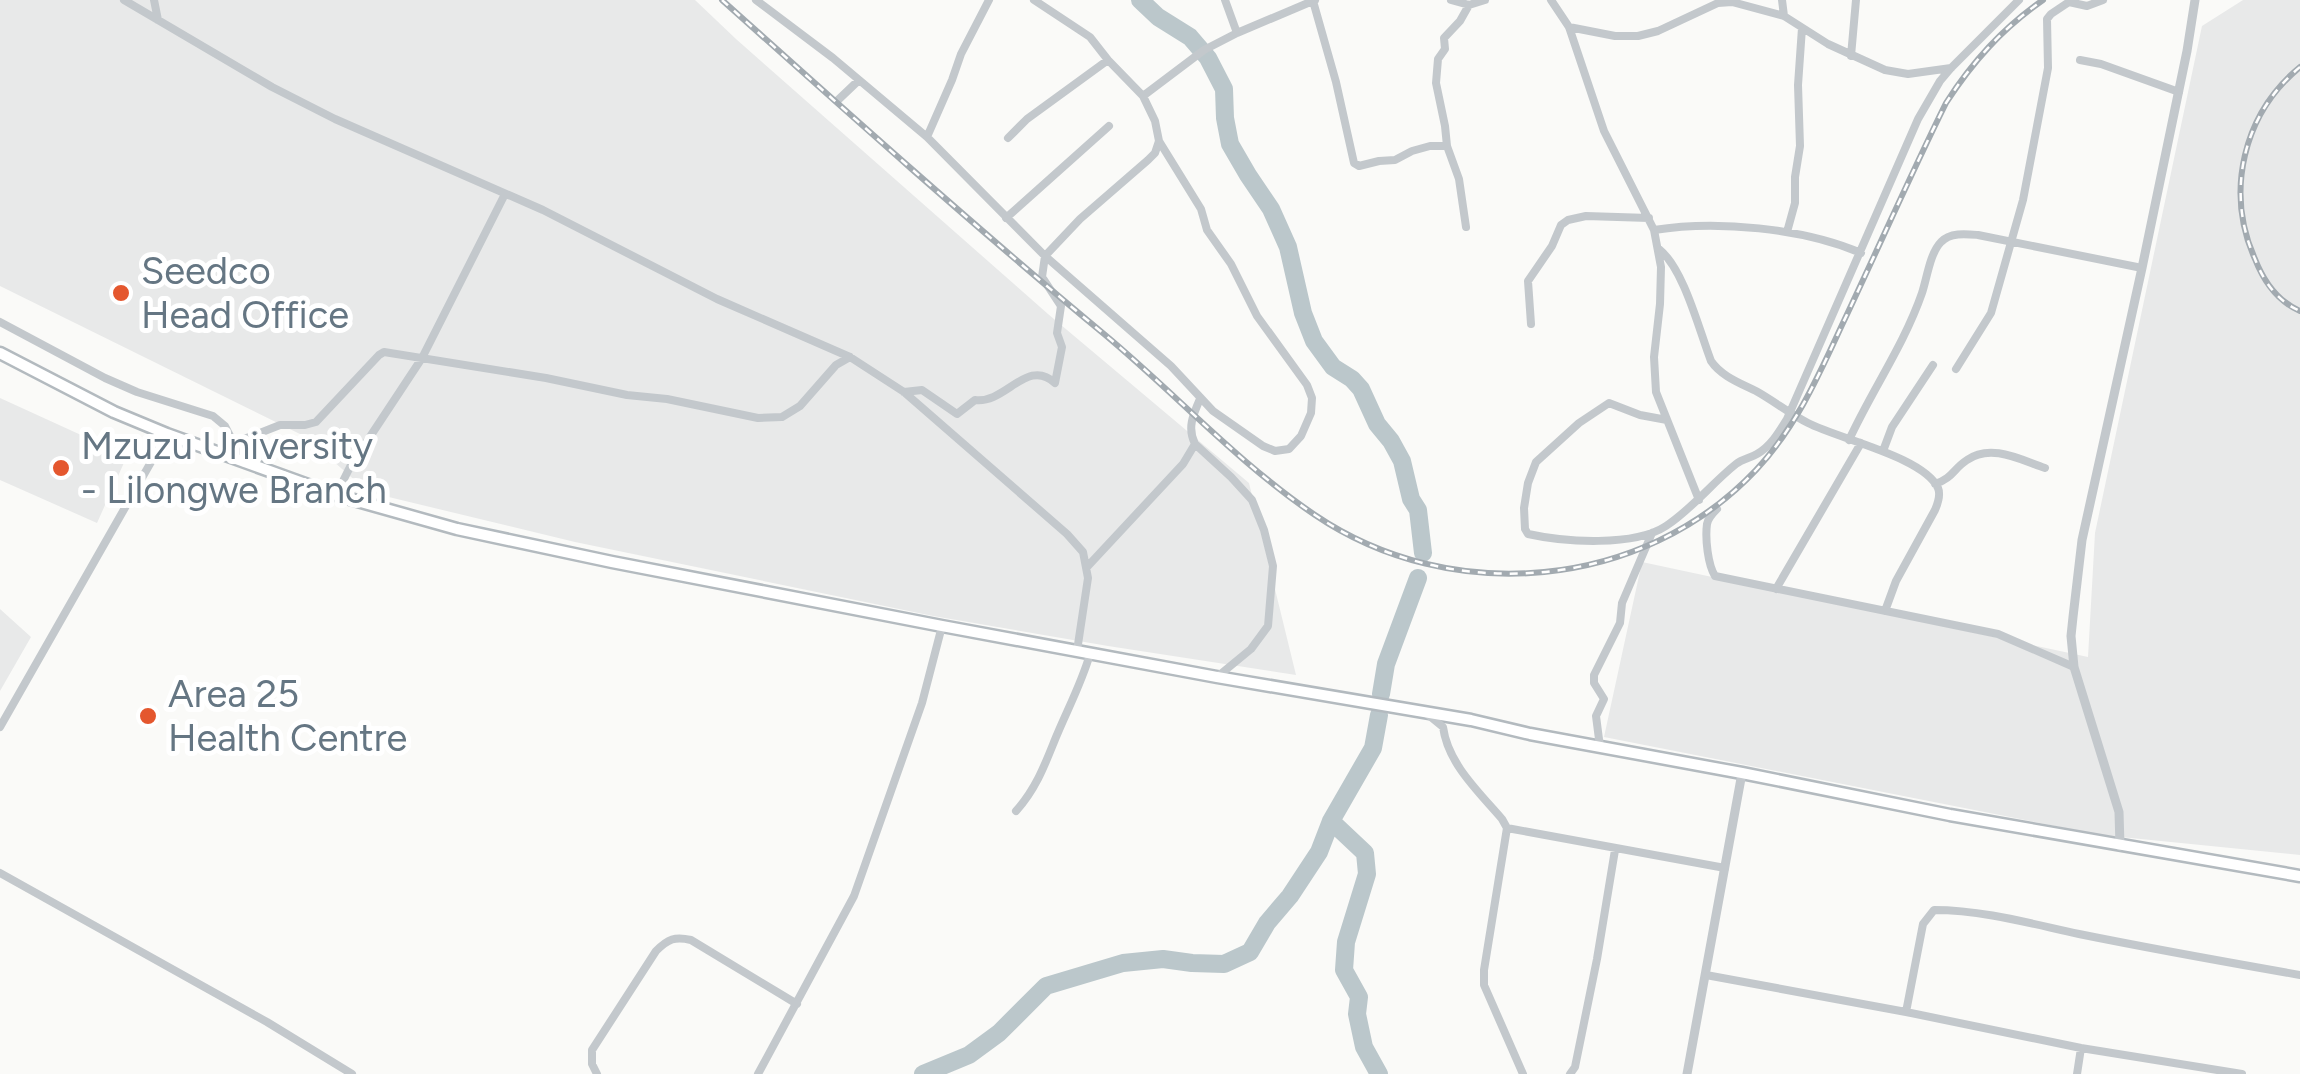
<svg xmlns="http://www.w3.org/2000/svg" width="2300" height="1074" viewBox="0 0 2300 1074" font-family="Figtree,sans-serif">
  <rect width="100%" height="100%" fill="#fafaf8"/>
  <path fill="#e8e9e9" d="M0 0H695L736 39 1048 314 1249 483 1296 675 1108 646 933 616 575 542 368 492 306 437 0 286Z
    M2243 0H2300V855L2101 835 1604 737 1642 562 2088 657 2095 533 2202 26Z
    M0 398 127 456 97 523 0 480Z
    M0 609 31 637 0 691Z"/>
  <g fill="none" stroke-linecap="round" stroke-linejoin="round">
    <path stroke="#bbc7cb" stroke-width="18" d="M1140 0 1158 17 1190 37 1208 58 1224 89 1225 118 1230 144 1248 175 1271 209 1288 247 1303 313 1314 341 1333 367 1352 379 1361 389 1377 424 1391 441 1402 461 1411 499 1418 510 1423 553
      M1381 694 1386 664 1418 578
      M1331 821 1365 853 1367 874 1346 942 1344 970 1359 997 1357 1014 1364 1047 1379 1074
      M923 1074 969 1055 999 1033 1046 986 1123 963 1163 959 1192 963 1224 964 1250 952 1267 923 1290 896 1319 852 1331 821 1373 748 1379 715"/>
    <g stroke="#b3babf" stroke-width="15">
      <path id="secondary" d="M0 353 114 412 167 434 336 495 457 529 612 562 942 626 1217 677 1471 720 1530 734 1742 773 1950 815 2300 876"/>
    </g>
    <path stroke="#c3c8cc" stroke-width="8" d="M124 0 272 87 335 119 543 210 717 299 850 357 904 392 1067 534 1083 552 1088 578 1077 651
      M154 0 158 20
      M756 0 833 58 927 137 1045 256 1171 366 1213 411 1263 446 1275 451 1289 449 1301 436 1311 413 1312 398 1307 385 1257 316 1231 264 1207 230 1201 209 1159 141
      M1225 0 1237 33
      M1451 0 1469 5 1485 0
      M1551 0 1569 27 1604 131 1654 230 1661 267 1660 304 1654 357 1656 392 1699 500
      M1782 0 1784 16
      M1313 1 1336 82 1354 163 1359 166 1379 161 1395 160 1412 151 1430 146H1447
      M1569 27 1615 36H1638L1658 31 1718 3 1732 2 1784 16 1828 44 1885 70 1908 74 1951 68
      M1851 56 1856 0
      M2080 60 2101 64 2179 92
      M1143 96 1204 50 1237 33 1315 0
      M838 100 859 80
      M927 137 952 80 961 54 989 0
      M1008 138 1027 119 1108 60
      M1006 218 1109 126
      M1466 227 1459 179 1447 146 1445 126 1436 83 1438 59 1445 49 1444 38 1460 21 1469 5
      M1654 230C1716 220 1803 228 1861 253
      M1787 232 1795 203V177L1800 146 1798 85 1802 28
      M1659 249C1684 269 1699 330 1711 361 1721 376 1740 383 1756 391 1774 401 1790 414 1808 423 1839 439 1924 457 1938 488 1941 495 1938 503 1935 510L1896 581 1885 611
      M0 322 105 378 137 392 213 416 225 426 244 463
      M1531 324 1528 281 1552 246 1561 225 1568 220 1586 216 1649 218
      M1956 369 1991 313 2023 200 2048 68 2047 19 2051 14 2069 2 2087 6 2103 0
      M904 392 922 390 957 414 975 400C1006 404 1027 357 1055 383L1062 347 1057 333 1061 306 1042 277 1045 256 1080 219 1148 160 1155 153 1159 141 1155 121 1143 96 1108 60 1090 37 1034 0
      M1200 399C1193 415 1187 428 1195 444L1231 477 1252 500 1264 530 1273 566 1268 626 1251 649 1217 677
      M1667 420 1640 415 1609 403 1579 423 1536 462 1528 483 1524 508 1525 529 1528 534C1564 542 1634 547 1666 526 1692 509 1711 484 1736 464 1742 459 1750 458 1757 454 1771 446 1779 432 1787 419L1918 119 1940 81 1951 68 2019 0
      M1849 440C1872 390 1904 345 1922 293 1927 278 1930 253 1941 242 1950 232 1967 234 1978 235L2142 268
      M234 443 280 425H305L316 422 379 355 384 352 546 378 627 395 667 399 758 418 782 417 800 406 836 365 850 357
      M1883 451 1892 427 1933 365
      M1935 484C1953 478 1953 469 1967 460 1991 443 2021 460 2045 468
      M336 495 350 467 422 358 505 194
      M1717 509C1712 514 1708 518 1707 524 1705 539 1708 565 1715 576L1998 634 2074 667
      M1087 567 1183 464 1195 444
      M1776 589 1861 443
      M1426 713 1443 727C1448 764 1479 792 1502 819L1507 828 1484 970V985L1523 1074
      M0 727 167 434
      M1600 747 1596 716 1604 699 1594 683V675L1620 623 1622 603 1652 533
      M1016 811C1035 790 1044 767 1054 742 1066 712 1081 685 1090 654
      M1507 828 1725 868
      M0 873 267 1022 352 1074
      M1706 975 1906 1012 2081 1048 2242 1074
      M1906 1012 1923 924 1934 910C1983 910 2032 924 2079 934 2153 949 2226 962 2300 975
      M597 1074 592 1064V1050L656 951C668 939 675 936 691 940L797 1004
      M758 1074 854 896 922 703 942 626
      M1570 1074 1575 1067 1597 959 1615 850
      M2077 1074 2081 1048"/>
    <path stroke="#c3c8cc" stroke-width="9" d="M2120 846 2119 812 2074 667 2071 636 2073 617 2082 540 2142 268 2187 51 2195 0
      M1687 1074 1742 773"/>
    <use href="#secondary" stroke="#fff" stroke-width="10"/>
    <g stroke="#a2aab0" stroke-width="6">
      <path id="rail" d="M722 0C848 113 974 226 1104 334 1175 393 1238 463 1315 515 1451 607 1643 590 1756 470 1796 427 1818 377 1842 325 1877 251 1910 176 1946 103 1973 61 2002 29 2043 0
        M2300 67C2243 114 2225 192 2255 259 2264 282 2277 301 2300 311"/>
    </g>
    <use href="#rail" stroke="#fff" stroke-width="2.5" stroke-dasharray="8" stroke-linecap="butt"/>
  </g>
  <g fill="#e4572e" stroke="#fff" stroke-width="4">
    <circle cx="121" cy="293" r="10"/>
    <circle cx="61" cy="468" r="10"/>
    <circle cx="148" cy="716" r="10"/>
  </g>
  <g text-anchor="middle" stroke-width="10" stroke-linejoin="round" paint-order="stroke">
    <g font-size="38" fill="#657683" stroke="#fff" text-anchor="start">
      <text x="141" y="284">Seedco<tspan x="141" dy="44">Head Office</tspan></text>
      <text x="81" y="459">Mzuzu University<tspan x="81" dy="44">- Lilongwe Branch</tspan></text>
      <text x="168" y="707">Area 25<tspan x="168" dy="44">Health Centre</tspan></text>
    </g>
  </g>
</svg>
